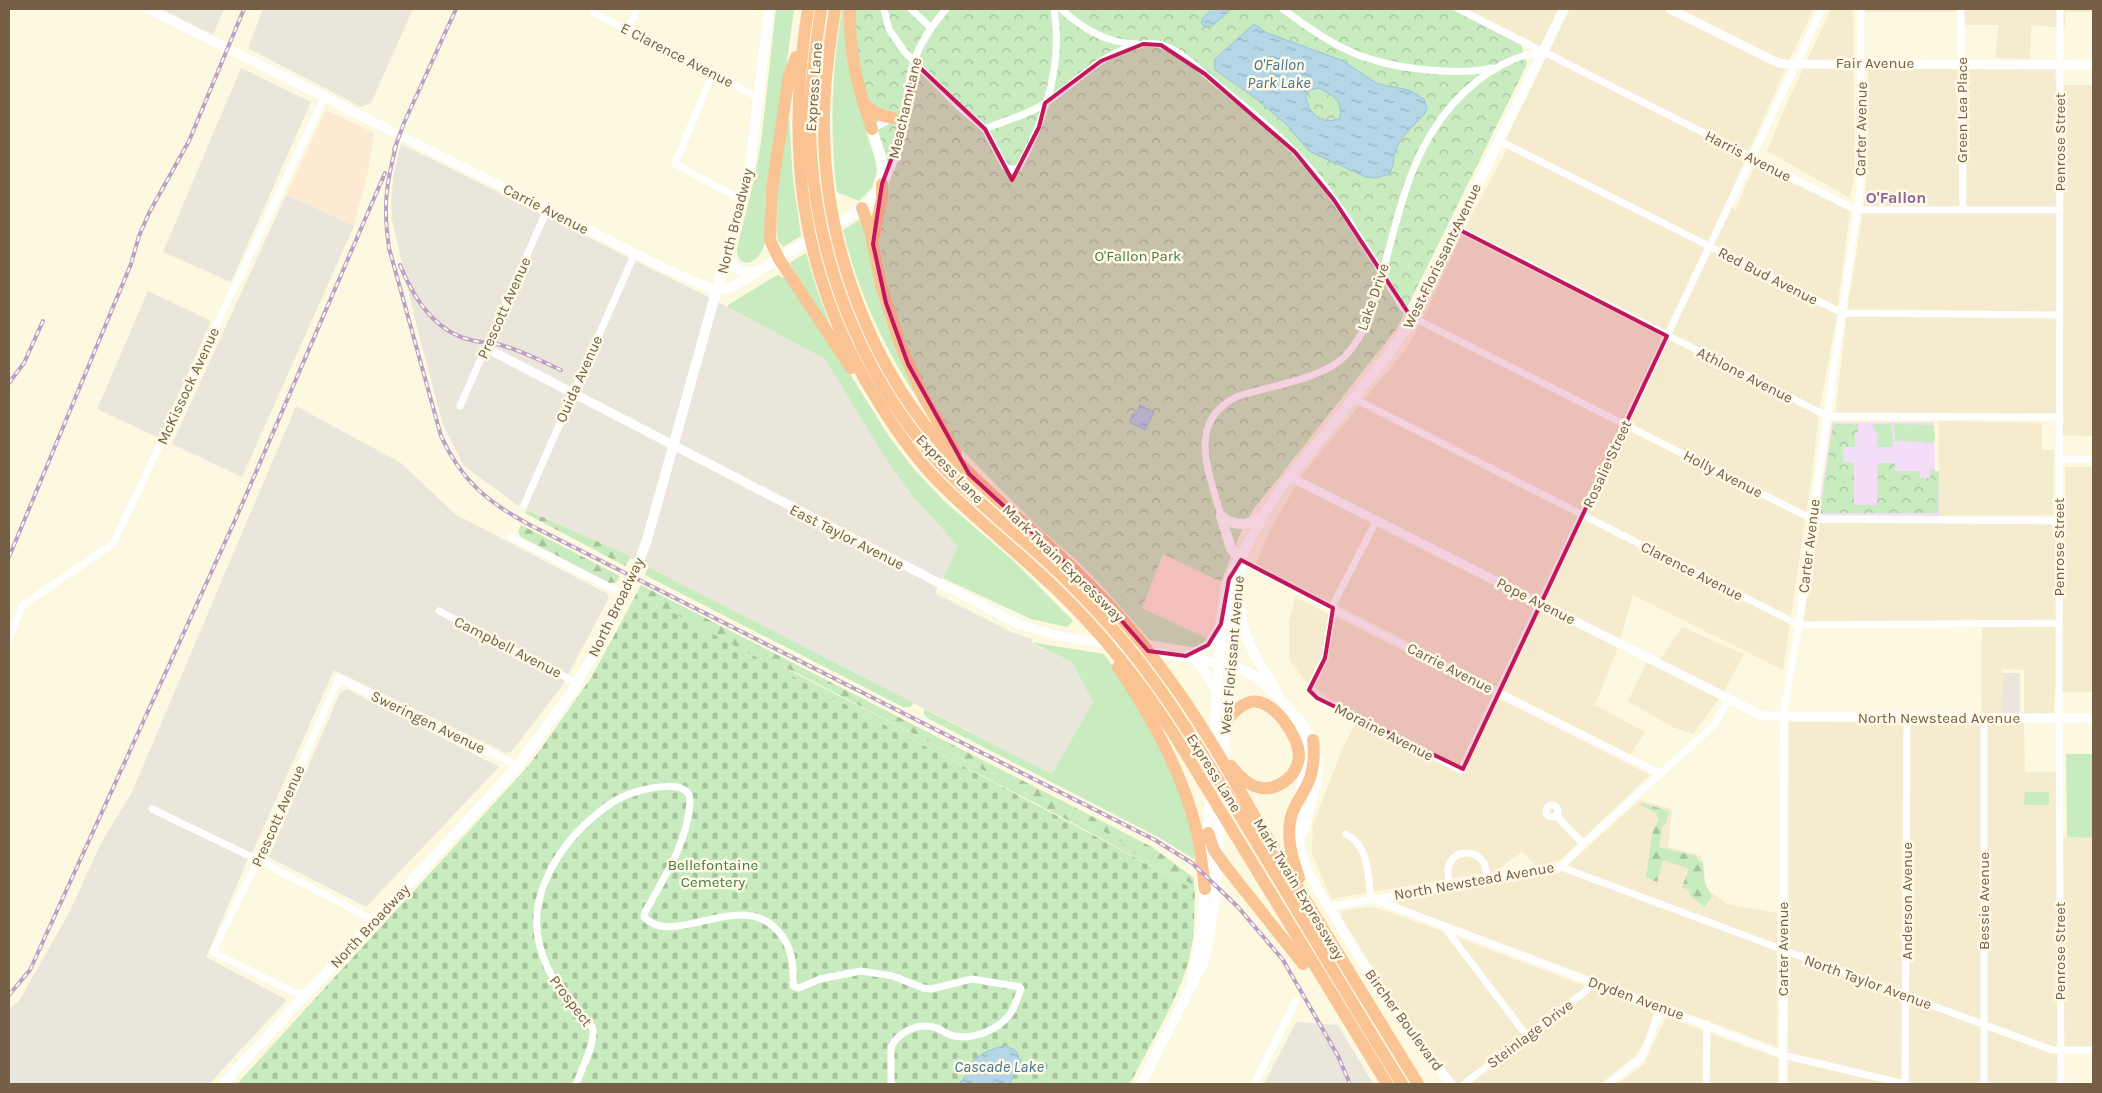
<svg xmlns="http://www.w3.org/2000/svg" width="2102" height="1093" viewBox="0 0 2102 1093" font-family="Karla,sans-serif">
  <defs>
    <pattern id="forest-firs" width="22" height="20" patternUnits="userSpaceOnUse" patternTransform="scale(1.25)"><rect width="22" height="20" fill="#c8ebbf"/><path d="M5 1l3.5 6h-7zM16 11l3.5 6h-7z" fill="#a7c29d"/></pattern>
    <pattern id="cemetery-stones" width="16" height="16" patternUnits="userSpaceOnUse" patternTransform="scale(1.25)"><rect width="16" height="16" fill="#c8ebbf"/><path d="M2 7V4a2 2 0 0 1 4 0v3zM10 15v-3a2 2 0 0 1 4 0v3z" fill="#a7c29d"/></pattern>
    <pattern id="park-crowns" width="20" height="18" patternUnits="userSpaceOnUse" patternTransform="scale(1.25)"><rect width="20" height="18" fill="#c8ebbf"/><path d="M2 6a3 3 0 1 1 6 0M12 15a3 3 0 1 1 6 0" fill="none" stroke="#a7c29d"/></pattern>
    <pattern id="water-ripples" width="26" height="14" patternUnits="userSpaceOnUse" patternTransform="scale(1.25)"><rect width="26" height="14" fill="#b4d6e7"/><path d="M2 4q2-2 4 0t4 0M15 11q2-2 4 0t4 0" fill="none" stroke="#97b1bd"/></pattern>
  </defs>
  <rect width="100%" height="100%" fill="#fdf8e0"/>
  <path fill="#f5ebcf" d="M1461 9H1814L1791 56 1727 201 1735 210 1755 165 1850 211 1836 319 1818 418 1813 467 1783 670 1633 595 1617 650 1595 705 1645 732 1630 755 1256 564 1271 528 1303 474 1406 349 1424 317 1468 222 1508 147 1500 141 1544 51Z
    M1831 9H1853L1855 174 1850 198 1767 151 1788 101Z
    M1861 9H2093V12H2065V28L2031 25 2030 59 1995 58 1999 25H1961V12H1861Z
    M1868 69H2055L2056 85H2093V436L2060 435V417L1835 416 1847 313 1863 210 1866 184Z
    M1939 421 2042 423V450H2054L2053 515 1939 516Z
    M2065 467H2093V692H2055L2054 713 2024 714V670L2003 669 2002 713H1981L1982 627 1984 625H1803L1820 519 2065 520Z
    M1295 597 1504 701 1650 775 1559 861 1537 867 1522 852 1496 871 1331 899 1312 853 1313 825 1343 747 1360 715 1332 700 1305 680 1289 660V622Z
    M1682 627 1744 654 1722 695 1693 734 1672 727 1628 701 1649 658 1658 663Z
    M1789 722 2024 723 2025 772H2056L2057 837 2093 838V1050L2061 1051V1084H1788Z
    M1640 800 1672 809 1668 847 1701 856 1703 886 1727 904 1777 913V1047L1397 904 1398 899 1559 873Z
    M1371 907 1383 910 1439 930 1654 1012 1645 1042 1635 1056 1600 1084H1457L1427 1047 1383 984 1342 918 1341 910Z
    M1666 1017 1778 1058V1084H1617L1644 1064Z"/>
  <path fill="#fee9d3" d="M326 110 374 133 368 171 354 226 286 195Z
    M1163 554 1221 582 1214 628 1208 639 1142 608Z"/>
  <path fill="#ebe6dc" d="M162 9H224L213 35Z
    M263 9H413L371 103 361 107 248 48Z
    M241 68 311 102 231 282 163 252Z
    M401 144 728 307 825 359 884 456 910 493 959 546 935 593 1011 632 1032 639V644L1072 662 1093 702 1052 774 648 567 623 553 517 505 464 466 443 425 417 327 392 220 391 200 394 172Z
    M286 195 354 226 242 477 172 444Z
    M148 291 211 321 159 438 97 409Z
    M296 406 401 463 455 514 606 593 609 598 562 686 512 751 506 753 334 670 253 851 249 857 206 957 287 1000 209 1084H9V1009L19 1001 70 911 101 843 132 792Z
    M2003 673H2020V714L2002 713Z
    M347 689 499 767 366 907 269 857 340 693Z
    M1296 1022 1338 1025 1373 1084H1264Z"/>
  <path fill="#f4ddf9" d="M1832 422H1934L1935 471H1939V516L1820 515 1818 514Z"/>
  <path fill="#c8ebbf" d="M776 9H794C789 43 786 77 779 111 774 139 769 169 765 198 764 212 769 243 760 254 750 267 737 266 737 248L754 180 761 143Z
    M842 9H847L867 135 874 156 877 170 872 188 859 201 837 192C829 129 832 72 842 9Z
    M789 116 793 179 801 236 783 247 778 241 777 233 778 172Z
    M891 178 879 240 885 270 905 342 969 453 981 460 1111 583 1142 608 1208 639C1203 645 1198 648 1191 647L1150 640 1101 585 1075 559 1038 527 956 444 905 350 876 244 885 196Z
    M859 220H862L933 422C892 363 860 301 843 230Z
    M806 253 817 290 836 340 790 264 791 262Z
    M777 275 787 279 847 369 888 435 913 468 944 501 1015 562 1073 621 1067 627 1031 619 943 578 958 546 910 493 884 456 825 359 728 307V305Z
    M1873 424H1892L1893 447H1877V432L1873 429Z
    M1894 424 1934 425 1935 441 1927 444 1926 442 1895 441Z
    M648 567 914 703 910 707H903L645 575Z
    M1032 643H1036L1104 654 1137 701 1183 795 1195 852 1194 859 1158 837 927 718 924 714V709L1052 774 1093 702 1072 662Z
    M783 667 985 771C1001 773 1023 786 1031 801L776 669Z
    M2066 754H2093V838L2067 837Z
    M2025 792H2049V805H2024Z
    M1075 818 1082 819 1122 842 1124 848 1194 885 1195 890 1071 822Z"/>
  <path fill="url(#forest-firs)" d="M527 510 623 553 631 557 625 566 525 513Z
    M521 525 620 576 617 582 610 583 521 537 518 532Z
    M641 585 1152 847 1194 878V885L1124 848 1122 842 1082 819 1075 818 1071 822 1031 801 1026 793 995 773 985 771 795 672 783 667 776 669 637 593Z
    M1642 803 1669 811 1665 825H1662L1659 847 1696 856 1699 861 1703 862 1705 884 1712 896 1705 907 1690 895 1689 890 1682 887 1689 869 1663 860 1657 882 1646 877 1653 831 1659 819 1655 812 1640 805Z"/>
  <path fill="url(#cemetery-stones)" d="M637 593C822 694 1010 789 1195 890 1194 913 1195 940 1188 963 1176 1003 1149 1046 1130 1084H237L530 764 591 678Z"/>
  <path fill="url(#park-crowns)" d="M854 9H1451L1521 45 1527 64 1397 328 1253 510 1240 534 1221 582 1163 554 1142 608 1111 583 981 460 969 453 950 433 924 391 905 342 885 270 879 240 891 178 886 155 873 120 857 64Z
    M1833 424H1858V432H1855V447H1843V462L1854 463V505H1877L1878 463H1895V471H1920V478H1930V469L1939 472 1938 513H1820Z"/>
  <path fill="url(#water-ripples)" stroke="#9ac3d9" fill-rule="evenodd" d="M1212 9 1230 10 1212 26 1205 27 1202 24V19Z
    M1254 24 1267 33 1341 60 1378 84 1409 90 1424 99 1427 109 1425 113C1416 124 1403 134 1397 147 1392 156 1395 166 1389 174L1376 178 1366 177 1309 151 1286 124 1254 97 1215 70V59ZM1318 88C1331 93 1346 103 1339 119 1322 125 1307 113 1306 95L1310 90Z
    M1140 405 1154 412 1145 430 1129 422 1133 414 1136 415Z
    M1006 1046 1015 1050 1021 1061 1009 1084H958C967 1078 966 1072 971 1064 978 1054 995 1047 1006 1046Z"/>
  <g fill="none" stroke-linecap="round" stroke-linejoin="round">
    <path stroke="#fff" stroke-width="7" d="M884 9 889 29 904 51 959 107 985 129 1005 167 1014 170 1019 167C1046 118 1063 64 1054 9
      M911 9 930 27
      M1061 9C1083 29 1106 43 1137 44
      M1283 9C1333 47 1364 64 1428 70 1449 72 1471 73 1492 68
      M1459 9 1856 210H2060
      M1961 9 1963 210
      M2060 9 2059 712 2061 1084
      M594 13 759 98
      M628 30 637 9
      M713 72 675 164 742 200
      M872 129 891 119
      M985 129C1005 120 1026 116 1044 104 1077 83 1102 51 1143 44 1169 39 1193 64 1212 80 1240 103 1269 125 1295 152 1339 197 1369 254 1403 308L1414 318 1812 519 2059 521
      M1500 141 1842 313 2059 315
      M884 182C903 154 904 109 910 76 915 50 929 29 946 9
      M1456 228 1827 416 2060 417
      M1353 398 1799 625 2059 623
      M460 406 547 210
      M2060 459H2093
      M524 505 635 253
      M1221 516C1210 474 1185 423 1236 397 1267 386 1322 380 1345 356 1371 330 1377 290 1387 256 1398 215 1408 171 1431 134 1455 94 1496 58 1543 51
      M1376 521 1334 603 1325 658 1309 690 1317 698 1461 770 1822 9
      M511 537 625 595
      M1241 560 1373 630 1661 774
      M439 611 577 683
      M9 639 23 605 113 544 325 96
      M1546 811a6 6 0 1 1 12 0a6 6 0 1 1-12 0Z
      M152 809 258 860 375 921
      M1556 815 1583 844
      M1346 834C1369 846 1368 875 1371 898L1783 1055 1905 1084
      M1561 867 2052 1050H2093
      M1450 885C1448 877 1446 869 1451 861 1458 849 1477 851 1484 863 1486 868 1487 874 1488 879
      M1329 907 1561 867 1583 844 1713 726 1729 699
      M1445 928 1527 1036
      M304 997 213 952 264 848 339 678 518 766
      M576 1084C581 1072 595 1043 593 1030 592 1022 580 1014 574 1007 549 978 530 941 539 901 546 870 567 839 591 819 600 811 611 802 622 797 636 790 691 775 690 801 688 842 664 878 645 912L644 917C674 949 740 888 778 931 792 946 794 965 793 985L795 987 799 988 820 979 861 971 893 976 923 988 931 989 972 979 1020 987 1021 989C1018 997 1015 1004 1012 1011 1001 1029 974 1040 954 1036 948 1034 943 1031 937 1028 919 1022 899 1031 891 1047V1084
      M1254 1084 1296 1001
      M1464 1084 1596 983
      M1608 1084 1642 1057 1661 1008
      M1706 1084 1707 1024
      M1783 1084 1784 710 1799 625 1812 519 1860 190 1861 9
      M1905 1084 1907 717
      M1984 1084V718"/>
    <path stroke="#fff" stroke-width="9" d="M149 9 664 268 705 286 717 290
      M1670 9 1774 61 1783 64 2093 65
      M486 348 1018 624 1059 636 1230 665
      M1290 477 1763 716 2093 718
      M1186 656 1208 645 1220 626
      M1192 657 1206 673 1216 691
      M1295 719 1305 738 1308 754 1301 786 1298 831 1301 850 1310 876 1383 996 1451 1084
      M1303 835 1317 782 1318 757"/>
    <path stroke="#fff" stroke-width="10" d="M727 255C732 268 739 271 753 273
      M717 290 732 287 856 212C895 185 884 168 872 129
      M1221 516 1231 549 1241 560
      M1221 516C1236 528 1247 525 1262 517
      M1239 600C1243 643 1258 659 1278 695
      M1230 665C1256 672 1271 689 1289 709 1298 719 1307 727 1313 740
      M1206 866 1221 624 1229 579 1263 516 1281 488 1385 359 1414 318 1456 228 1564 9
      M1191 986 1202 929 1205 883
      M223 1084 518 766 570 694 586 668 630 584 647 540 745 188 750 165 769 9
      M1141 1084 1203 963 1209 941 1215 898 1234 597 1240 566"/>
    <path stroke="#fac394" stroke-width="12" d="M808 9C786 148 799 272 874 395 891 423 910 451 932 475 971 516 1016 550 1056 589 1102 633 1141 682 1175 736L1387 1084
      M821 9C814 57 808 106 811 154 819 271 868 391 951 475 982 506 1017 534 1050 564 1086 598 1119 633 1148 673 1181 717 1209 765 1238 812 1293 902 1346 994 1402 1084
      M835 9C829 49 823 89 824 129 825 246 872 375 955 459 989 494 1027 525 1062 558 1100 593 1134 631 1164 672 1201 721 1231 776 1262 829 1314 914 1366 999 1418 1084
      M850 9C849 55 857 85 872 129
      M796 57 789 76 772 189 770 240 779 259 851 368
      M863 103C872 112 880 116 893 118
      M862 208 870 230 881 285 901 347 923 396 956 453
      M874 236 882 198V184
      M1118 667C1150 715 1181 769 1195 825 1201 846 1202 868 1205 889
      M1226 721C1233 713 1240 705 1250 702 1272 696 1300 737 1299 757 1297 778 1274 794 1254 786 1244 782 1238 774 1231 766
      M1208 833 1214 850 1226 867 1303 964
      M1299 878C1292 857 1286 838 1291 817 1294 806 1300 798 1305 789 1314 773 1315 757 1313 740"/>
    <g stroke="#bc9fc6" stroke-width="4">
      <path id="rail" d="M396 146C386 184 383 208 389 248L441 436C461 480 487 502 530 525L1155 840 1192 863 1238 907 1283 960 1338 1056 1350 1084
        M394 150 404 123 456 9
        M400 265C413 297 435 332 471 340 481 343 491 342 501 345 522 351 541 361 561 370
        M9 383 24 363 43 321
        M9 557 131 264 139 236 149 213 189 141 244 9
        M9 995 30 970 237 516 385 173"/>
    </g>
    <use href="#rail" stroke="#fffae7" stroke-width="2" stroke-dasharray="5.5" stroke-linecap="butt"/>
  </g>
  <path fill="#c2185b" fill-opacity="0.2" stroke="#c2185b" stroke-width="4" stroke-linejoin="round" d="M1143 44 1161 45 1205 74 1295 152 1334 200 1413 320 1456 228 1667 336 1463 769 1317 698 1309 690 1325 658 1333 608 1241 560 1229 579 1221 624 1208 645 1186 656 1148 651 1093 588 969 474 908 364 886 303 873 244 882 184 903 128 914 62 985 129 1012 180 1039 127 1045 103 1101 61Z"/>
  <g text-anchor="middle" stroke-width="5" stroke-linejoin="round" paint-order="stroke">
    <g font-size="15" fill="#756047" stroke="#fffae7">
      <text transform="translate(677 55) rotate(27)" y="5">E Clarence Avenue</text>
      <text x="1875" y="68">Fair Avenue</text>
      <text transform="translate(814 87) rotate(-86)" y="5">Express Lane</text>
      <text transform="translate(905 108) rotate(-77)" y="5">Meacham Lane</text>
      <text transform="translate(1962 110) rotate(-90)" y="5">Green Lea Place</text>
      <text transform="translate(1861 129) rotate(-89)" y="5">Carter Avenue</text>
      <text transform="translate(2060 142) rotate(-90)" y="5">Penrose Street</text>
      <text transform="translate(1748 156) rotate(27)" y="5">Harris Avenue</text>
      <text transform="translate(546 209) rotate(27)" y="5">Carrie Avenue</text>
      <text transform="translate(735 221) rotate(-76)" y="5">North Broadway</text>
      <text transform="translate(1442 256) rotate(-64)" y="5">West Florissant Avenue</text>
      <text transform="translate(1768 276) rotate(27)" y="5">Red Bud Avenue</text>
      <text transform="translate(1373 297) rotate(-71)" y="5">Lake Drive</text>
      <text transform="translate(504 308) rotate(-66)" y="5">Prescott Avenue</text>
      <text transform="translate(1745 375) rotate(27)" y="5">Athlone Avenue</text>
      <text transform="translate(579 379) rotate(-66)" y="5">Ouida Avenue</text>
      <text transform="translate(188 386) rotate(-65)" y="5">McKissock Avenue</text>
      <text transform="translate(1607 464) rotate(-65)" y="5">Rosalie Street</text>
      <text transform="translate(950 469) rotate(46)" y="5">Express Lane</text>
      <text transform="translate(1723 474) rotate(27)" y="5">Holly Avenue</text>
      <text transform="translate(847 537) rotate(27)" y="5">East Taylor Avenue</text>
      <text transform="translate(1809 546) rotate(-83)" y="5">Carter Avenue</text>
      <text transform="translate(2059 547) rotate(-90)" y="5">Penrose Street</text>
      <text transform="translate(1063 563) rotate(44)" y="5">Mark Twain Expressway</text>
      <text transform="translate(1692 571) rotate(27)" y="5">Clarence Avenue</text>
      <text transform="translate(1536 601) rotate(27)" y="5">Pope Avenue</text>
      <text transform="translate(616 607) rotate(-64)" y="5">North Broadway</text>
      <text transform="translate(508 647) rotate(27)" y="5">Campbell Avenue</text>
      <text transform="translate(1232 655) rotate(-85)" y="5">West Florissant Avenue</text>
      <text transform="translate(1450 668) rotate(27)" y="5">Carrie Avenue</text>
      <text x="1939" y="723">North Newstead Avenue</text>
      <text transform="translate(428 722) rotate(26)" y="5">Sweringen Avenue</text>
      <text transform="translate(1384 732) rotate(27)" y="5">Moraine Avenue</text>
      <text transform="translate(1214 773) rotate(58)" y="5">Express Lane</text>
      <text transform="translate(278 816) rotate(-66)" y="5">Prescott Avenue</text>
      <text transform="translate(1474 881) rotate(-10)" y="5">North Newstead Avenue</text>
      <text transform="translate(1299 889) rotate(59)" y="5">Mark Twain Expressway</text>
      <text transform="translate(1907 901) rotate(-90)" y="5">Anderson Avenue</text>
      <text transform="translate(1984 901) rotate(-90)" y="5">Bessie Avenue</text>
      <text transform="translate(370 926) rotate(-47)" y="5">North Broadway</text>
      <text transform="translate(1783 949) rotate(-90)" y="5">Carter Avenue</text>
      <text transform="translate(2060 951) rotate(-90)" y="5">Penrose Street</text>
      <text transform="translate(1868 982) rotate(20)" y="5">North Taylor Avenue</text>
      <text transform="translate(1636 998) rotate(20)" y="5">Dryden Avenue</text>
      <text transform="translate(571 1001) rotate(53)" y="5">Prospect</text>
      <text transform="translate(1404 1020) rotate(54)" y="5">Bircher Boulevard</text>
      <text transform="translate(1530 1034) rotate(-37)" y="5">Steinlage Drive</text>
    </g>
    <g font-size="15" fill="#447b3e" stroke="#fffae7">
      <text x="1138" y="261">O'Fallon Park</text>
      <text x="713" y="870">Bellefontaine<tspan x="713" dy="17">Cemetery</tspan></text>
    </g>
    <g font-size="16" font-style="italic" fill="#427491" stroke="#fffae7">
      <text x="1279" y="70">O'Fallon<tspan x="1279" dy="18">Park Lake</tspan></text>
      <text x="999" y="1072">Cascade Lake</text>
    </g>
    <g font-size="16" font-weight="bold" fill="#916299" stroke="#fffae7">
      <text x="1896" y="203">O'Fallon</text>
    </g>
  </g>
  <rect width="2102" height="1093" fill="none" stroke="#756047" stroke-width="20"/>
</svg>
